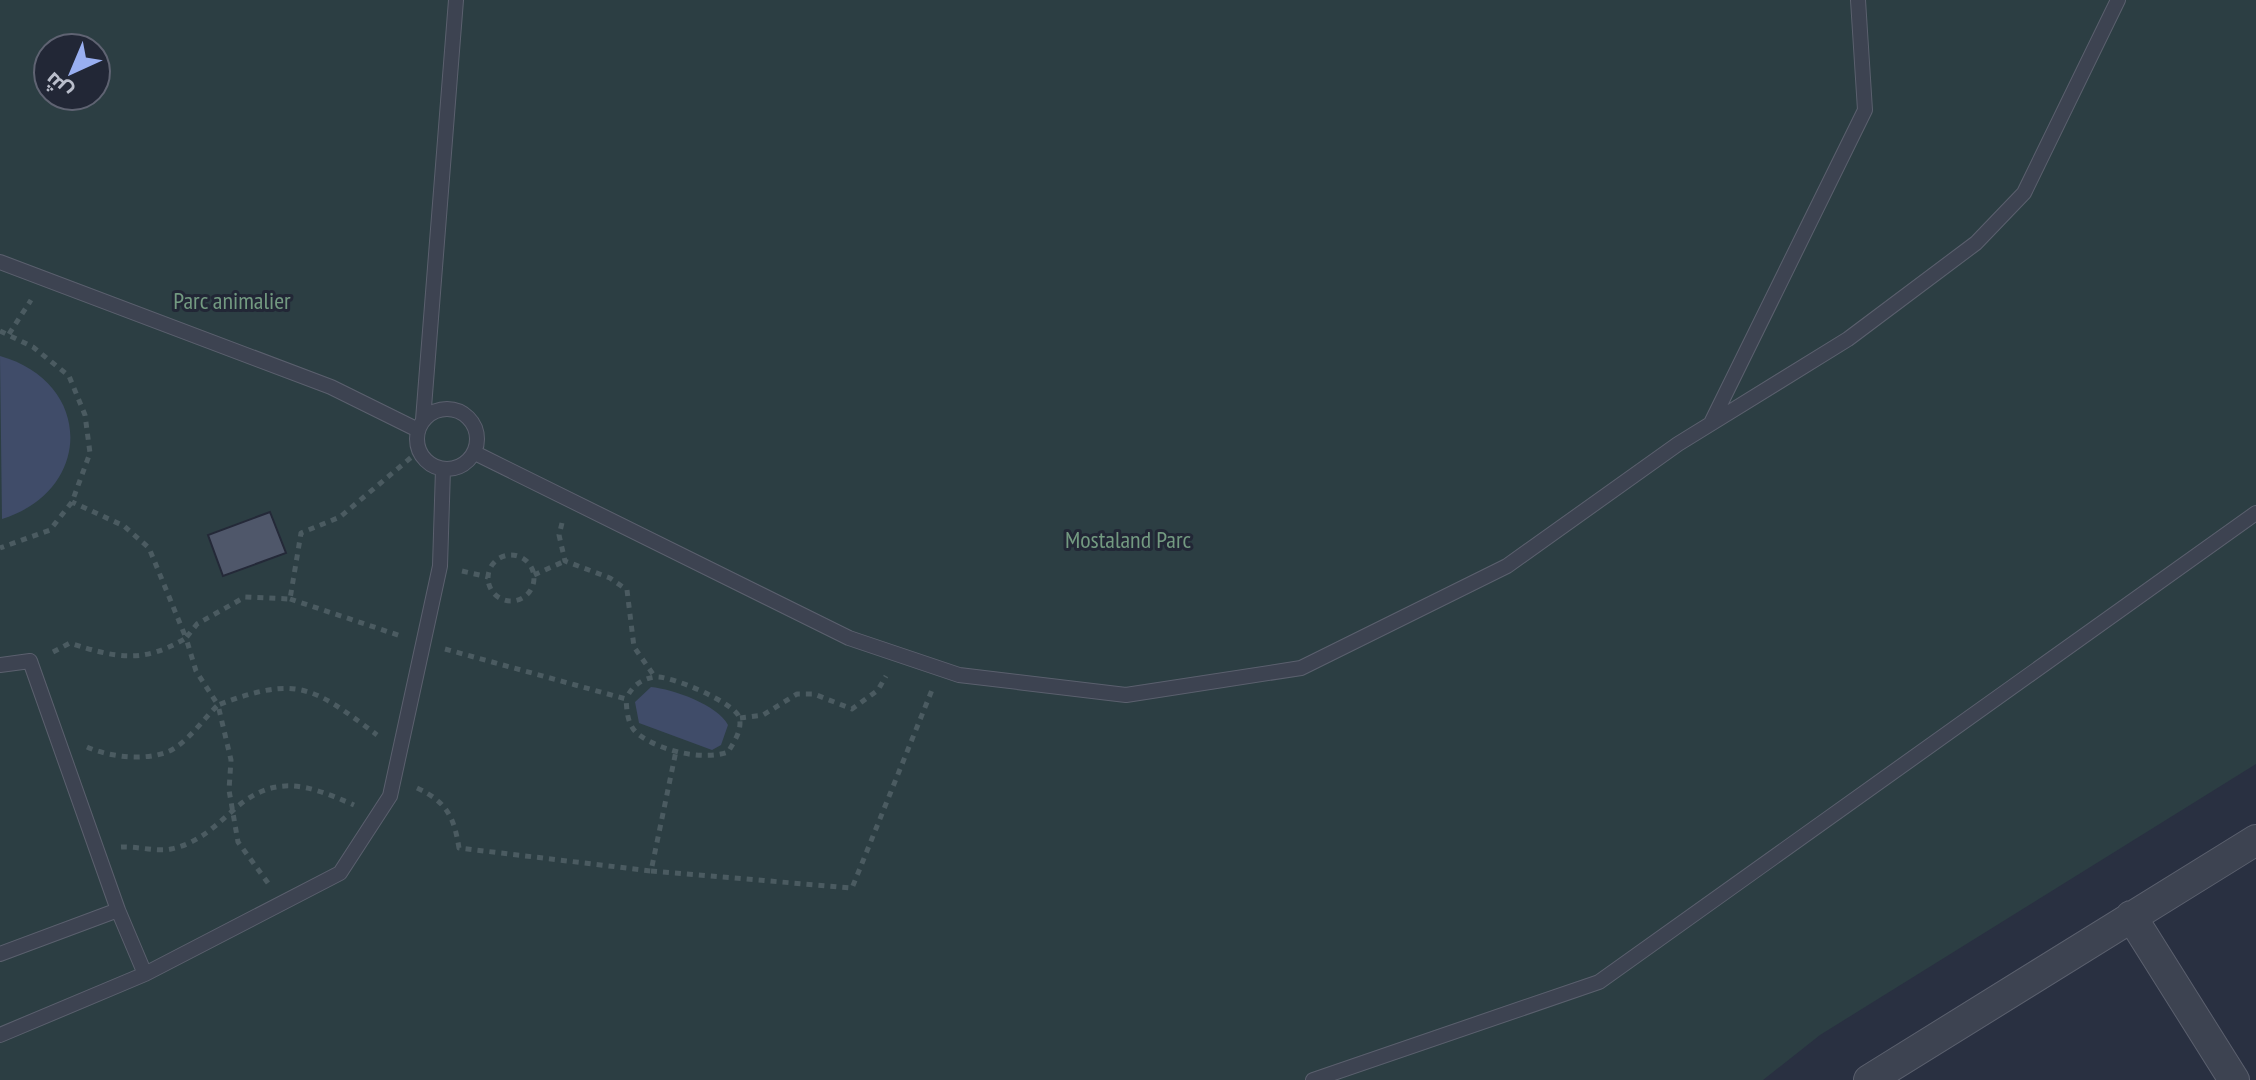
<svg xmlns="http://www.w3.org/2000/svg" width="2256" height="1080" viewBox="0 0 2256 1080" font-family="'PT Sans Narrow',Cairo,sans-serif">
  <rect width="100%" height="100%" fill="#293041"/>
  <path fill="#2c3e43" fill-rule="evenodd" d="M0 0H2256V764L1820 1035 1763 1080H0ZM48 48H96V96H48Z"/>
  <path fill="#404c69" d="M0 356C93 382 94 490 2 519Z
    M651 687C673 689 718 705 728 725L721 745 712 750 639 723 635 702Z"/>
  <path fill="#4f576a" stroke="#242938" stroke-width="2" d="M270 512 286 553 223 576 208 535Z"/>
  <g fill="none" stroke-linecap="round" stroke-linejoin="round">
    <g stroke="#5b606e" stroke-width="16">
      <path id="lane" d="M0 262 331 387 418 430
        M417 439a30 30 0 1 1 60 0a30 30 0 1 1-60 0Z
        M423 420 456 0
        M1711 423 1865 110 1858 0
        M475 453 849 638 959 675 1126 695 1301 668 1507 566 1678 444 1848 339 1976 243 2024 193 2118 0
        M0 665 30 661 118 910
        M0 954 118 910 145 974
        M0 1035 145 974 340 873 390 796 440 566 443 469
        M1313 1080 1599 982 2256 513"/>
    </g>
    <g stroke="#5b606e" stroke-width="32">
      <path id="street" d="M2131 916 2234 1080
        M1869 1080 2256 840"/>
    </g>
    <path stroke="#4b5b61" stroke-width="5" stroke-dasharray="6 6" stroke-linecap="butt" d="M0 331 33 347 69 376 85 415 90 453 72 502 50 530 0 548
      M9 334 31 300
      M562 523 559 535 565 561 610 578 627 590 634 647 655 677
      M488 578a23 23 0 1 1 46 0a23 23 0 1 1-46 0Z
      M462 571 488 577
      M534 575 565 561
      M290 599 401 636
      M445 649 626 699C627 711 627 725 638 734 660 751 703 761 728 752 734 742 743 729 739 717 735 703 670 675 655 677 641 679 632 686 626 699
      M53 652 70 643C116 658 143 664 186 638L149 548 124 526 72 502
      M740 718 763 715 797 694H814L852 709 878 690 886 676
      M87 747C109 757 144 761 167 752 186 745 204 718 218 705L196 671 186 638 197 624 245 597 290 599 301 533 340 517 414 455
      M417 788C447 802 454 817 459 848L651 871 676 751
      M121 847C136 846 156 852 171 849 195 844 211 830 229 814 272 773 304 783 354 805
      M651 871 852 888 932 690
      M268 883 238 842 229 790 231 760 218 705C297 675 312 686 377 735"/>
    <use href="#lane" stroke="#3d4351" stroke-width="14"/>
    <use href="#street" stroke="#3d4351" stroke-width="30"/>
  </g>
  <g text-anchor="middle" stroke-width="6" stroke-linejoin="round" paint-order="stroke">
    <g font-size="24" fill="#739a81" stroke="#222736">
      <text x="232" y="309">Parc animalier</text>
      <text x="1128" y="548">Mostaland Parc</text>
    </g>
  </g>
  <g transform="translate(72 72) rotate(224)"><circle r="38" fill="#222736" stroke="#5f6372" stroke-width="2"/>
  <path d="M0-6L14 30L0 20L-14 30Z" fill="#99aff1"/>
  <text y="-12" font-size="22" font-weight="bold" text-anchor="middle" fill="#babecb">ش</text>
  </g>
</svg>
